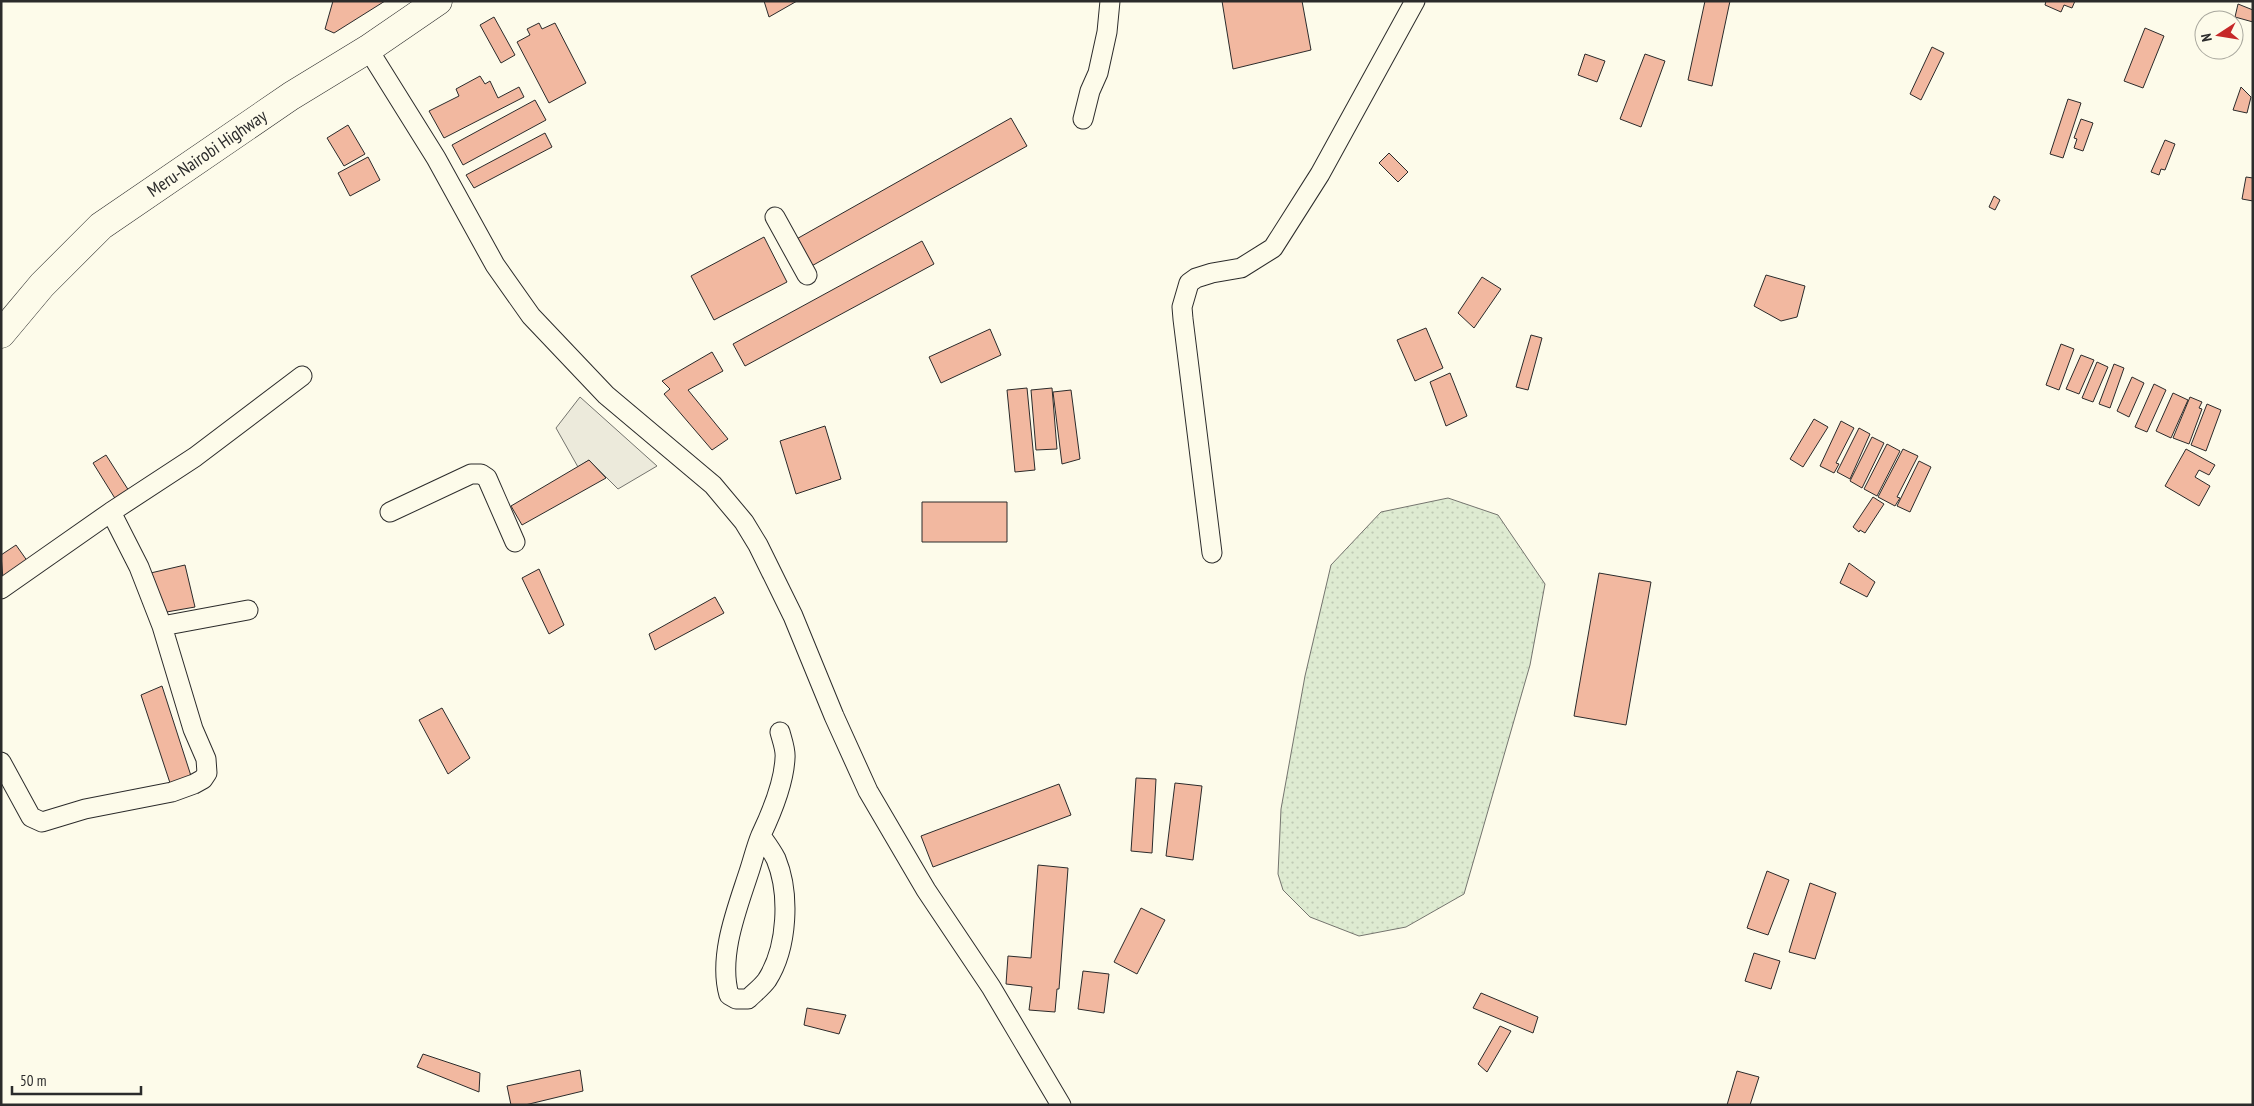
<svg xmlns="http://www.w3.org/2000/svg" width="2254" height="1106" viewBox="0 0 2254 1106" font-family="'PT Sans Narrow',sans-serif">
  <defs>
    <pattern id="park-dots" width="8" height="8" patternUnits="userSpaceOnUse" patternTransform="scale(1.25)"><rect width="8" height="8" fill="#deebd1"/><path d="M2 2h.1M6 6h.1" fill="none" stroke="#bfcab4" stroke-width="1.8" stroke-linecap="round"/></pattern>
  </defs>
  <rect width="100%" height="100%" fill="#fdfbea"/>
  <path fill="url(#park-dots)" stroke="#74746e" d="M1448 498 1498 515 1545 584 1530 665 1464 894 1406 927 1359 936 1310 917 1283 890 1278 874 1281 809 1305 676 1331 565 1381 512Z"/>
  <path fill="#eceadb" stroke="#74746e" d="M580 397 657 466 618 489 589 460 578 467 556 428Z"/>
  <path fill="#f2b8a0" stroke="#2b2b2b" d="M333 1H385L334 33 325 29Z
    M764 1H797L769 17Z
    M1222 1H1302L1311 50 1233 69Z
    M1705 1H1730L1712 86 1688 80Z
    M2046 1H2075L2072 8 2064 5 2061 12 2045 5Z
    M2238 4 2253 10V22L2235 17Z
    M494 17 515 55 501 63 480 25Z
    M539 23 542 29 555 23 586 83 549 103 517 42 530 35 527 29Z
    M2145 28 2164 36 2143 88 2124 81Z
    M1932 47 1944 53 1921 100 1910 94Z
    M1585 54 1605 61 1597 82 1578 75Z
    M1645 54 1665 61 1641 127 1620 119Z
    M480 76 485 84 490 81 498 98 519 87 524 97 444 138 429 111 459 96 456 89Z
    M2241 87 2251 97 2247 113 2233 110Z
    M2068 99 2081 103 2063 158 2050 154Z
    M535 100 546 120 463 165 452 145Z
    M1011 118 1027 146 808 268 793 241Z
    M2081 119 2093 123 2083 151 2074 148 2077 139 2074 138Z
    M348 125 365 154 344 166 327 138Z
    M545 133 552 147 474 188 466 175Z
    M2165 140 2175 144 2165 170 2161 169 2159 175 2151 172Z
    M1389 153 1408 172 1398 182 1379 163Z
    M368 157 380 180 350 196 338 173Z
    M2246 177 2253 178V201L2242 199Z
    M1994 196 2000 200 1995 210 1989 207Z
    M764 237 787 282 714 320 691 276Z
    M922 241 934 264 745 366 733 344Z
    M1766 275 1805 286 1797 317 1781 321 1754 306Z
    M1482 277 1501 289 1474 328 1458 313Z
    M1426 328 1443 368 1415 381 1397 340Z
    M990 329 1001 355 941 383 929 357Z
    M1531 335 1542 338 1528 390 1516 387Z
    M2061 344 2074 349 2059 390 2046 385Z
    M712 352 723 371 688 390 728 439 712 450 664 394 670 389 662 381Z
    M2081 355 2094 360 2079 394 2066 389Z
    M2097 362 2108 367 2093 402 2082 398Z
    M2114 364 2124 368 2110 408 2099 404Z
    M1450 373 1467 416 1446 426 1430 382Z
    M2132 377 2144 383 2129 417 2117 411Z
    M2154 384 2166 390 2147 432 2135 427Z
    M1027 388 1035 470 1015 472 1007 390Z
    M1052 388 1057 449 1036 450 1031 390Z
    M1071 390 1080 459 1062 464 1053 392Z
    M2173 393 2188 400 2171 438 2156 431Z
    M2190 397 2202 402 2199 408 2202 409 2189 444 2173 438Z
    M2207 404 2221 410 2206 451 2191 445Z
    M1814 419 1828 427 1803 467 1790 459Z
    M1841 421 1854 428 1836 463 1839 464 1834 473 1820 466Z
    M825 426 841 479 796 494 780 441Z
    M1859 428 1870 434 1850 479 1837 472Z
    M1872 437 1884 443 1862 488 1850 481Z
    M1887 444 1900 451 1877 496 1864 489Z
    M1903 449 1918 456 1897 497 1900 498 1895 506 1878 497Z
    M2186 449 2215 465 2209 475 2199 470 2195 477 2210 486 2199 506 2165 486Z
    M106 455 129 491 116 500 93 463Z
    M589 460 606 478 522 525 511 506Z
    M1919 461 1931 467 1910 512 1897 506Z
    M1873 497 1884 504 1865 533 1860 530 1859 532 1853 527Z
    M922 502H1007V542H922Z
    M16 545 28 562 3 579 1 555Z
    M1849 563 1875 582 1867 597 1840 583Z
    M185 565 195 607 161 613 142 575Z
    M539 569 564 625 549 634 522 578Z
    M1599 573 1651 582 1626 725 1574 716Z
    M715 597 724 613 655 650 649 634Z
    M162 686 192 779 172 789 141 695Z
    M442 708 470 758 448 774 419 720Z
    M1136 778 1156 779 1152 853 1131 851Z
    M1175 783 1202 786 1193 860 1166 856Z
    M1059 784 1071 815 933 867 921 836Z
    M1038 865 1068 868 1059 989H1057L1055 1012 1029 1010 1032 987 1006 984 1008 956 1031 958Z
    M1767 871 1789 880 1768 935 1747 928Z
    M1810 883 1836 893 1815 959 1789 952Z
    M1141 908 1165 920 1137 974 1114 962Z
    M1754 953 1780 961 1771 989 1745 981Z
    M1083 971 1109 974 1104 1013 1078 1009Z
    M1481 993 1538 1017 1533 1033 1473 1008Z
    M807 1008 846 1015 839 1034 804 1025Z
    M1500 1026 1511 1031 1487 1072 1478 1064Z
    M423 1054 480 1073 479 1092 417 1067Z
    M580 1070 583 1091 525 1105H511L507 1086Z
    M1737 1071 1759 1077 1750 1105H1727Z"/>
  <g fill="none" stroke-linecap="round" stroke-linejoin="round">
    <g stroke="#2b2b2b" stroke-width="21">
      <path id="minor" d="M368 49 436 158 495 265 531 316 606 395 713 485 744 522 758 545 793 616 834 716 868 791 926 890 991 987 1061 1105
        M1083 119 1090 91 1098 73 1107 32 1110 1
        M775 217 807 275
        M390 512 471 474H481L487 478 515 542
        M1212 553 1183 319 1182 307 1189 283 1196 278 1212 273 1241 268 1273 248 1320 174 1415 1
        M1 589 111 512 195 457 302 376
        M162 626 248 610
        M1 762 31 817 42 822 85 809 172 792 194 784 203 779 207 773 206 759 193 729 162 626 139 567 111 512
        M761 836C766 843 772 851 776 859 790 893 788 947 767 980 762 987 754 993 748 999H736L729 995C718 956 737 909 749 872 753 860 756 847 761 835 771 814 784 782 785 758 786 750 782 740 780 732"/>
    </g>
    <g stroke="#2b2b2b" stroke-width="29">
      <g id="highway">
        <path id="s1" d="M1 334 42 285 101 226 291 96 368 49 438 1"/>
      </g>
    </g>
    <use href="#minor" stroke="#fdfbea" stroke-width="19"/>
    <use href="#highway" stroke="#fdfbea" stroke-width="28"/>
  </g>
  <g text-anchor="middle" stroke-width="4" stroke-linejoin="round" paint-order="stroke">
    <g font-size="18" fill="#2b2b2b" stroke="#fdfbea">
      <text dy="6" stroke="none"><textPath href="#s1" startOffset="276">Meru-Nairobi Highway</textPath></text>
    </g>
  </g>
  <rect width="2254" height="1106" fill="none" stroke="#2b2b2b" stroke-width="5"/>
  <g transform="translate(2219 35) rotate(258)"><circle r="24" fill="#fdfbea" stroke="#a9a89e"/>
  <path d="M0-4L9 19L0 12L-9 19Z" fill="#c62828"/>
  <text y="-8" font-size="14" font-weight="bold" text-anchor="middle" fill="#2b2b2b">N</text>
  </g>
  <path d="M12 1086v8h129v-8" fill="none" stroke="#2b2b2b" stroke-width="2.5"/>
  <text x="20" y="1086" font-size="15" fill="#2b2b2b" stroke="#fdfbea" stroke-width="4" paint-order="stroke">50 m</text>
</svg>
